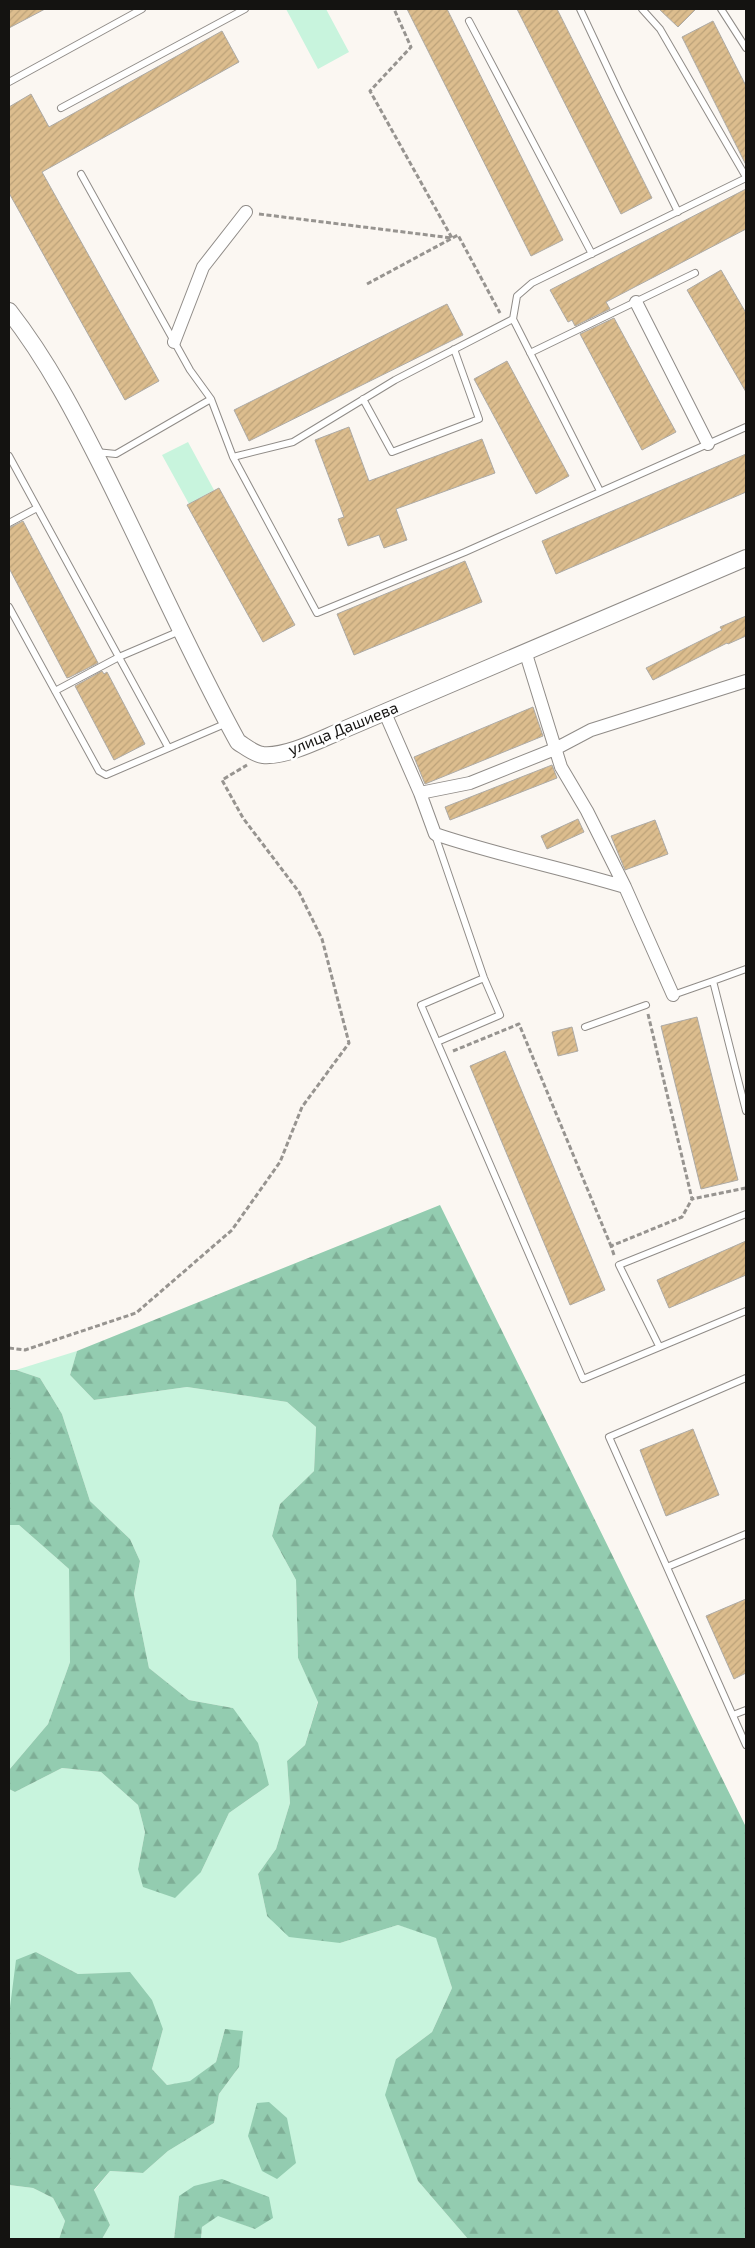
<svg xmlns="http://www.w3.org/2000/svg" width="755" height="2248" viewBox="0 0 755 2248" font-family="'Exo 2',sans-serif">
  <defs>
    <pattern id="forest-firs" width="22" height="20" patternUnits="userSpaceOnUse" patternTransform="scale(1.25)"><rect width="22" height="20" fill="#93ccb0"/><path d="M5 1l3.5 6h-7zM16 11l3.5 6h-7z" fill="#7eae96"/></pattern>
    <pattern id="building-hatch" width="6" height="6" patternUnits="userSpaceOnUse" patternTransform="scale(1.25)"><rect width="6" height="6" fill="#dcbd8e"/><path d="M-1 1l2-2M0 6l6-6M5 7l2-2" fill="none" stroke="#bca279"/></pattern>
  </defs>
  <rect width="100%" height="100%" fill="#fbf7f2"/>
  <path fill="#c8f4dd" d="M286 9H326L349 52 318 69Z
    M188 442 214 490 189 504 162 455Z
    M77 1351 70 1375 94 1400 187 1387 287 1402 316 1427 314 1471 280 1504 272 1536 296 1580 298 1658 318 1701 305 1745 287 1761 290 1803 276 1849 258 1874 267 1916 340 1943 398 1925 436 1937 452 1988 432 2032 396 2059 418 2181 468 2239H201L202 2227 218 2215 255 2229 179 2196 174 2239H102L110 2225 94 2191 110 2171 143 2173 168 2151 214 2123 219 2094 239 2067 225 2029 216 2062 190 2082 167 2085 152 2069 163 2029 130 1973 78 1974 36 1952 9 2015V1789L15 1792 62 1768 101 1772 138 1805 145 1832 138 1869 201 1872 229 1813 269 1785 233 1708 189 1700 149 1668 134 1594 140 1561 130 1539 90 1501 62 1414 40 1378 16 1370Z
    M9 1525H19L69 1569 70 1662 48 1724 9 1770Z
    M9 2185 33 2188 53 2198 65 2221 59 2239H9Z"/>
  <path fill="url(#forest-firs)" d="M440 1205 745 1825 746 1824V2239H468L418 2181 385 2095 396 2059 432 2032 452 1988 436 1938 398 1925 340 1943 289 1937 267 1916 258 1874 276 1849 290 1803 287 1761 305 1745 318 1702 298 1658 296 1580 272 1536 280 1504 314 1471 316 1427 287 1402 187 1387 94 1400 70 1375 77 1351Z
    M9 1370H16L40 1378 62 1414 90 1501 130 1539 140 1561 134 1594 149 1668 189 1700 233 1708 258 1743 269 1785 229 1813 201 1872 175 1898 143 1887 138 1869 145 1832 138 1805 101 1772 62 1768 15 1792 9 1789V1770L48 1724 70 1662 69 1569 19 1525H9Z
    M36 1952 78 1974 130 1972 152 2000 163 2029 152 2069 167 2085 190 2081 216 2062 225 2029 243 2031 239 2067 219 2094 214 2123 168 2151 143 2173 110 2171 94 2190 110 2225 102 2239H59L65 2221 53 2198 33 2188 9 2185V2015L16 1960Z
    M269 2102 287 2118 296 2163 277 2179 262 2171 248 2136 257 2103Z
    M222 2179 269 2197 273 2218 255 2229 218 2216 202 2227 201 2239H174L179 2196 194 2186Z"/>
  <path fill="url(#building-hatch)" stroke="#adaaa5" d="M9 9H45L9 28Z
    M407 9H447L563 240 531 256Z
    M517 9H557L652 198 621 214Z
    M659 9H696L678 27Z
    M713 21 746 86V165L682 37Z
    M222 31 239 62 42 172 159 381 125 400 9 193V107L31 94 49 127Z
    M746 189V229L606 302 610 309 575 326 572 320 568 322 550 290Z
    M721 270 746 313V392L687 290Z
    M447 304 463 335 249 441 234 410Z
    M614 318 676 432 642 450 580 334Z
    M507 361 569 476 536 494 474 379Z
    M349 427 369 481 482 439 495 473 396 509 407 540 384 548 379 535 348 546 338 519 344 517 315 440Z
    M746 454V492L556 574 542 541Z
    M219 488 295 625 263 642 187 505Z
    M23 521 98 663 70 677 67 678 9 568V528Z
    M465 561 482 602 354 655 337 614Z
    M746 616V636L728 644 727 643 653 680 646 668 722 630 720 627Z
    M102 671 104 674 107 672 145 744 114 760 75 686Z
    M533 707 543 736 425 784 414 757Z
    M552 765 557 778 450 820 445 807Z
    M578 819 584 832 547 849 541 836Z
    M655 820 668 854 625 870 611 836Z
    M697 1017 738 1180 701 1189 661 1026Z
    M572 1027 578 1051 558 1056 552 1032Z
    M505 1051 605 1290 570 1305 470 1066Z
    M746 1241V1275L669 1308 657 1280Z
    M693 1429 719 1495 666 1516 640 1450Z
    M746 1599V1673L734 1679 706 1616Z"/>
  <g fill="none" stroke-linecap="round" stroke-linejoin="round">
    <g stroke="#908c88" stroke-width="8">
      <path id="service" d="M580 9 619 92 678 212
        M642 9 660 29 746 177
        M721 9 746 48
        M469 21 592 254
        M9 82 142 9
        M61 108 245 9
        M81 174 190 370 211 399 116 454 96 452
        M513 319 517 296 532 283 746 178
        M530 353 695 273
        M211 399 233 457 293 442 395 380 513 319 600 491
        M363 399 392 452 479 419 454 349
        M9 456 168 747
        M233 457 317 613 465 552 746 427
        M9 523 37 508
        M9 607 99 771 106 775 227 723
        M55 691 119 657 180 631
        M435 835 484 978 500 1015 437 1042
        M484 978 421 1005 583 1379 746 1311
        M713 981 746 969
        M673 995 713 981 746 1111
        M585 1027 646 1005
        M659 1346 619 1265 746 1214
        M746 1378 609 1437 746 1745
        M667 1567 746 1534
        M733 1715 746 1710"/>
    </g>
    <g stroke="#908c88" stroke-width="14">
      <path id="minor" d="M636 302 708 444
        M174 342 203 267 246 212
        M526 654 561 767 587 811 625 887 673 995
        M385 713 420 793 435 834C497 855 562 868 625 887
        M420 793 470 783 555 749 591 730 746 681"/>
    </g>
    <g stroke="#908c88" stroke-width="18">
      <path id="tertiary" d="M9 311C48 361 77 417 105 473 150 563 190 655 238 742 246 747 254 754 263 755 287 757 321 739 343 730L746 558"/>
    </g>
    <path stroke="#979490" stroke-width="3" stroke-dasharray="5 2.5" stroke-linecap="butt" d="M259 214 452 238 370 91 411 47 394 9
      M367 284 458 235 500 313
      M648 1014 692 1199 746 1188
      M453 1051 519 1024 611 1246
      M614 1255 611 1246 682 1217 692 1199
      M9 1348 25 1350 136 1313 232 1230 280 1162 302 1107 349 1043 322 939 299 892 243 818 222 780 247 765"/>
    <use href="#service" stroke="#fff" stroke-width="6"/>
    <use href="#minor" stroke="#fff" stroke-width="12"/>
    <use href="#tertiary" stroke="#fff" stroke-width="16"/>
  </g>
  <g text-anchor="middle" stroke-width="5" stroke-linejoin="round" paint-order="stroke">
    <g font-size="16" fill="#141311" stroke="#fff">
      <text transform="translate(343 728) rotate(-22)" y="6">улица Дашиева</text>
    </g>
  </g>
  <rect width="755" height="2248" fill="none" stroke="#141311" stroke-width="20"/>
</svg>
